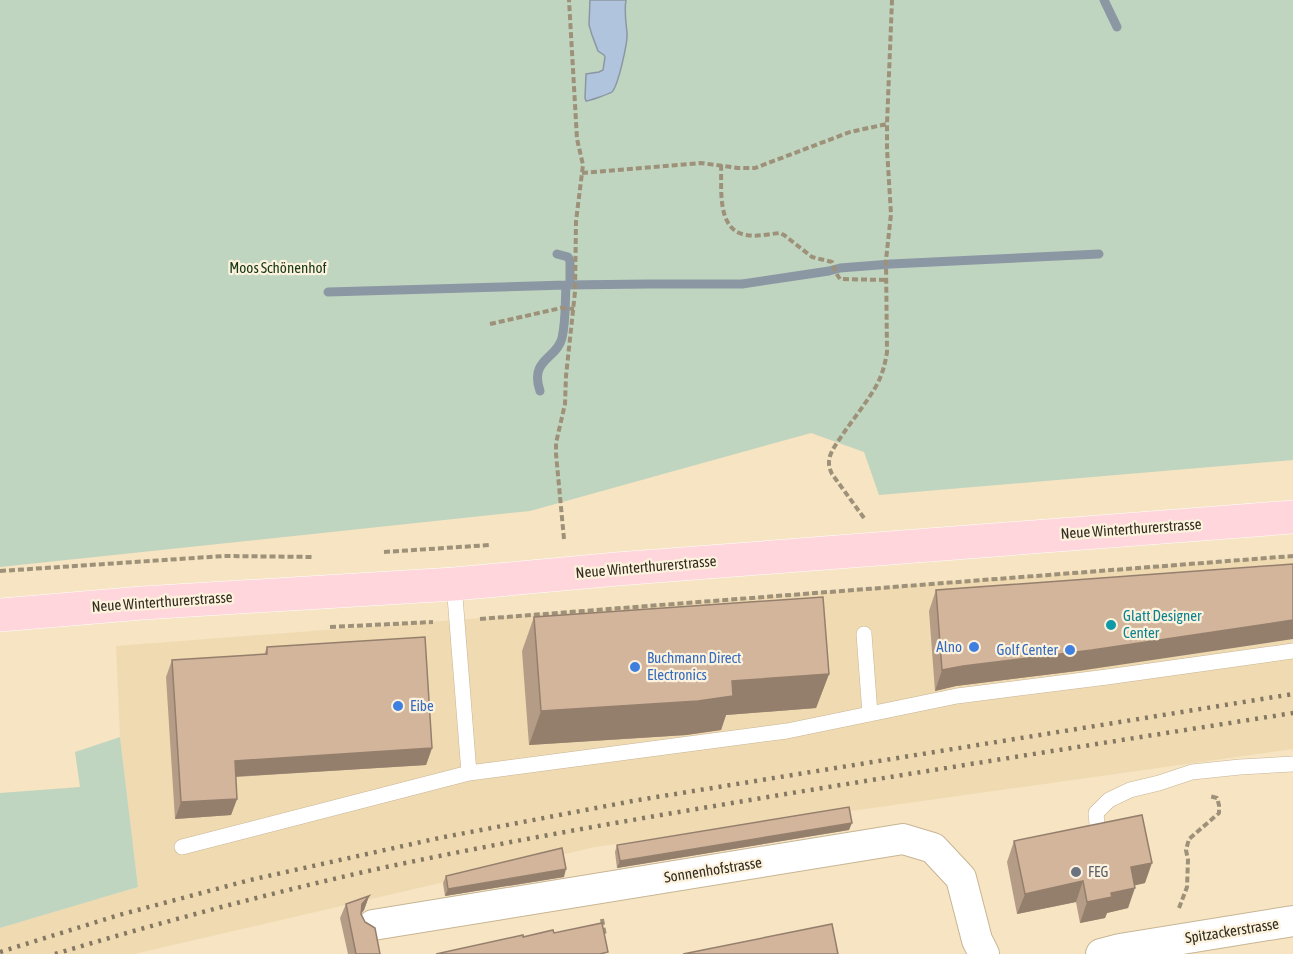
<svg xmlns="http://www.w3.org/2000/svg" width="1293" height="954" viewBox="0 0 1293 954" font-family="'Asap Condensed',sans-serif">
  <rect width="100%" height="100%" fill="#f6e4c2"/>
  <path fill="#f0dab1" d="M1293 556V749L595 847 134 954H0V928L138 887 120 737 116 646Z"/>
  <path fill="#c0d5bf" d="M0 0H1293V460L879 495 864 452 811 433 530 511 0 567Z
    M120 737 138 887 0 928V793L80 787 75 752Z"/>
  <path fill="#b1c4dd" stroke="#8c97a4" stroke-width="1.5" d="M590 0H626C624 12 626 21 627 33 628 42 618 86 612 92 609 94 589 101 586 101L585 98 586 74 599 72 603 70 605 57 604 55 598 51 592 35 589 25Z"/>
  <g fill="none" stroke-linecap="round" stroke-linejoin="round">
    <path stroke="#8c97a4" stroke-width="9" d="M1104 0 1117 27
      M557 254 568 257 570 261V285
      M328 292 566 285 649 284H742L829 271 840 268 891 264 1099 254
      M540 391C529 359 557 359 562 338 566 321 565 302 566 285"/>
    <g stroke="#c7b594" stroke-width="16">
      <path id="service" d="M454 584 469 773
        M864 634 870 714
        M1097 824 1096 813 1109 800 1130 790 1159 783 1192 772 1240 767 1293 764
        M182 847 469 773 787 731 957 696 1107 677 1293 651"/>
    </g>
    <g stroke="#c7b594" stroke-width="32">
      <path id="minor" d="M373 925 903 839 933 848 961 878 977 940 984 954
        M1101 954 1120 949 1293 921"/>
    </g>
    <g stroke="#fff" stroke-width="34">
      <path id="primary" d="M0 615 142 603 454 584 617 569 1293 517"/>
    </g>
    <path stroke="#9e9179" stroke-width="4" stroke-dasharray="6 3" stroke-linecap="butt" d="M721 165C722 188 716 230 746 235 757 237 769 234 780 233L784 235 812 257 832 262 836 273 840 279 887 280
      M582 173 701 163 738 168H755L850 132 887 124
      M490 324 561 308 574 309
      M864 518 832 474C829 468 828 462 830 456 833 447 840 439 845 431 855 417 866 403 875 388 882 376 885 365 887 352L886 260 891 214 887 149V124L892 0
      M564 539 556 454V443L565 404 566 376 575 292 576 221 583 165 577 139 569 0
      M384 552 490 545
      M0 571 224 556 314 557
      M480 619 1293 556
      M330 627 433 622
      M1179 908 1187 887 1188 860 1186 850 1189 839 1219 813V805L1217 798 1209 796
      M602 919 605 936"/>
    <use href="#service" stroke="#fff" stroke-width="15"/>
    <use href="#minor" stroke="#fff" stroke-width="30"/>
    <use href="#primary" stroke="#fed6dc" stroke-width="33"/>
    <path stroke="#847863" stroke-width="4.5" stroke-dasharray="3 6" stroke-linecap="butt" d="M0 952 119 915 250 880 439 838 638 800 1293 694
      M55 954C158 923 263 895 368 871 510 840 654 816 798 792 963 765 1128 739 1293 713"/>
  </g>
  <path fill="#b59c86" d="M936 590 1085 670 956 686 935 691 929 611Z
    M534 617 829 674 816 708 726 715 721 730 686 735 529 745 522 651Z
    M267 647 432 748 426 765 236 777 237 799 231 815 175 819 166 677 172 660 264 655Z
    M849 830 617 868 615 852 617 845Z
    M1014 841 1145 883 1135 885 1128 908 1107 913 1105 918 1080 923 1076 902 1017 914 1007 862Z
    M446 876 564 877 445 896 443 883Z
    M369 896 364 910 361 914 380 954H348L340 918 346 904Z"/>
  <path fill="#947f6d" d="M1293 620V639L1085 670 956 686 935 691 942 670 963 666Z
    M829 674 816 708 726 715 721 730 686 735 529 745 541 711 732 681Z
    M432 748 426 765 229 777 235 761Z
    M237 799 231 815 175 819 181 802Z
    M852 823 849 830 617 868 620 861Z
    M1152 863 1145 883 1124 888 1131 867Z
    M566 869 564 877 445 896 448 889Z
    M1083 881 1076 902 1017 914 1025 894Z
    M1135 888 1128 908 1107 913 1105 918 1080 923 1087 902 1111 893Z
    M369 896 364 910 357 918 362 904Z"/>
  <path fill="#d3b59c" stroke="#947f6d" stroke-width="1.5" d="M1293 564V620L1092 650 963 666 942 670 936 590Z
    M823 597 829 674 732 681 733 696 698 701 541 711 534 617Z
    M425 637 432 748 235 761 237 799 181 802 172 660 267 654V647Z
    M849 807 852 823 620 861 617 845Z
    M1142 815 1152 863 1131 867 1135 888 1111 893 1112 897 1087 902 1083 881 1025 894 1014 841Z
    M562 848 566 869 448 889 446 876Z
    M369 896 362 904 361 914 365 922 375 928 380 954H356L346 904Z
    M602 923 608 952 600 954H436L523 935V937L553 930 554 933Z
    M832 924 838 954H683Z"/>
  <circle fill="#0f9aa8" stroke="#fdf2dd" stroke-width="2" cx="1111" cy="625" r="6"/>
  <g fill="#3f7fe0" stroke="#fdf2dd" stroke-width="2">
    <circle cx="974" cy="647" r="6"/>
    <circle cx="1070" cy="650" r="6"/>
    <circle cx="635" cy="667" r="6"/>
    <circle cx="398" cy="706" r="6"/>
  </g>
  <circle fill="#6b7280" stroke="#fdf2dd" stroke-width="2" cx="1076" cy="872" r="6"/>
  <g text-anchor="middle" stroke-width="4.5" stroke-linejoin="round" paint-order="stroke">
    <g font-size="15" fill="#153817" stroke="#fdf2dd">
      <text x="278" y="273">Moos Schönenhof</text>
    </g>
    <g font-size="15" fill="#342d20" stroke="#fdf2dd">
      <text transform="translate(1131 529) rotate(-4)" y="5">Neue Winterthurerstrasse</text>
      <text transform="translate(646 567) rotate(-5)" y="5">Neue Winterthurerstrasse</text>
      <text transform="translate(162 602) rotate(-4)" y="5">Neue Winterthurerstrasse</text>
      <text transform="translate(713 870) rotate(-9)" y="5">Sonnenhofstrasse</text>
      <text transform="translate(1232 931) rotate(-9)" y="5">Spitzackerstrasse</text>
    </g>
    <g font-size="15" fill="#0d838f" stroke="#fdf2dd" text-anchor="start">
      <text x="1123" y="621">Glatt Designer<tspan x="1123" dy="17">Center</tspan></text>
    </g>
    <g font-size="15" fill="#366cbe" stroke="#fdf2dd" text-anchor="end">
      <text x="962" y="652">Alno</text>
      <text x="1058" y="655">Golf Center</text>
      <text x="647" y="663" text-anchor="start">Buchmann Direct<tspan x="647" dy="17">Electronics</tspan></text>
      <text x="410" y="711" text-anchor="start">Eibe</text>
    </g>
    <g font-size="15" fill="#5b616d" stroke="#fdf2dd" text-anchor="start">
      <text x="1088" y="877">FEG</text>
    </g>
  </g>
</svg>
